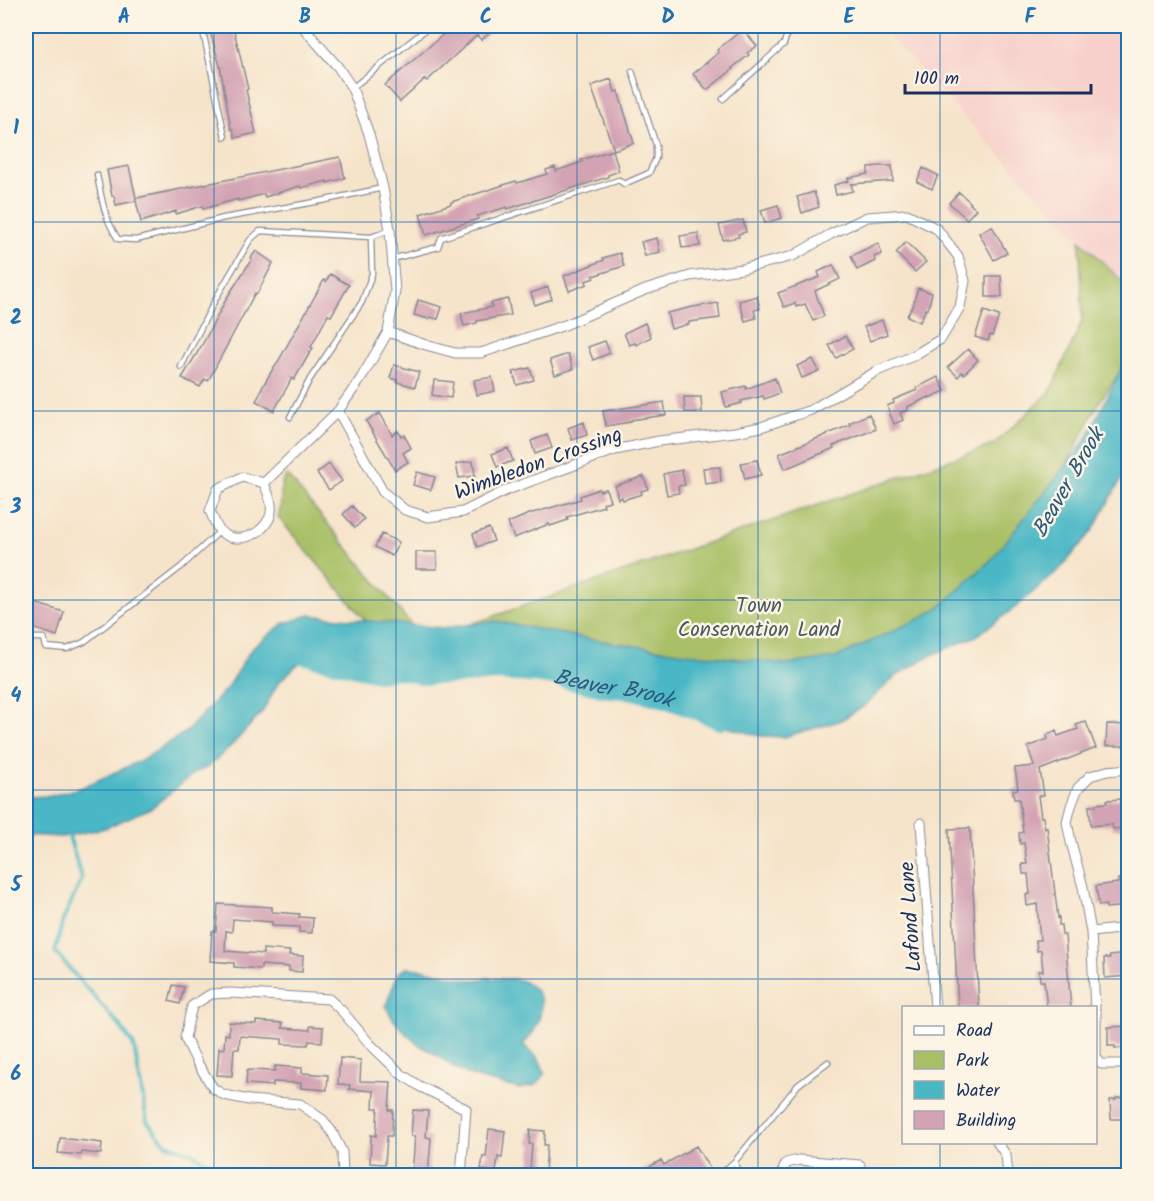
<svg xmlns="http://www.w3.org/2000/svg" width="1154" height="1201" viewBox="0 0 1154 1201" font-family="Kalam,sans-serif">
  <rect width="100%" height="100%" fill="#fcf5e5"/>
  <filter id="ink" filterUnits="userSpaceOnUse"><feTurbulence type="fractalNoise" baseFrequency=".0167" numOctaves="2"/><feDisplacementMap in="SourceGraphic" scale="12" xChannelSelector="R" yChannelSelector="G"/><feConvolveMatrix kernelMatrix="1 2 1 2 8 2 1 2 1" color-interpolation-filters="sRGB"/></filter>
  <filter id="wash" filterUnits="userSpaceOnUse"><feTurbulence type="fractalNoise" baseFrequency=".008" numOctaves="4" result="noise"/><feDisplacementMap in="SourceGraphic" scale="24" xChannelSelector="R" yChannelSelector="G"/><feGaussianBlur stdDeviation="1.35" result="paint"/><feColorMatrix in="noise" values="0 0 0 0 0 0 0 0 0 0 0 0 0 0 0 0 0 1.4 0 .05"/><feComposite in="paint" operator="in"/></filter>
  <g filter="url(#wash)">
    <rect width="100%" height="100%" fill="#f6e4ca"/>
    <path fill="#f7d0cb" d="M879 26H1128V287L1080 240Z"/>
    <path fill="#a9c066" stroke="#627862" stroke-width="1.5" d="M1080 240 1128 287V360L1100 401 1023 547 926 633 772 706 609 662 399 660 278 517C285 501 276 487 287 475L424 640 993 445 1050 392 1082 321Z"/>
    <path fill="#4ab7c5" stroke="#327392" stroke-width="1.5" d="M1128 355V467L1093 530 1061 568 1016 607 976 636 927 657 895 677 862 708 839 721 784 737 761 736 726 727 699 712 688 702 651 683 593 674 576 676 565 673 494 674 387 662 347 653 320 654 298 664 278 683 263 711 234 743 208 767 196 772 151 808 105 828 62 837 26 835V797L51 796 83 787 146 758 187 731 226 689 252 648 283 624 309 615 443 628 496 621 589 639 685 653 787 664 835 658 923 617 942 605 992 559 1086 440Z
      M407 968C429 968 449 977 471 980 477 981 483 978 489 978 492 978 496 979 499 979 514 979 521 977 533 988 540 994 542 1000 541 1008 540 1023 533 1035 523 1044 535 1057 539 1054 545 1074L536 1085 519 1089 473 1077 453 1067 439 1056 419 1045 406 1034 393 1019 386 1007 390 994 399 972Z"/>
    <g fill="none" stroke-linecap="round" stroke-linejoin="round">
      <path stroke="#4ab7c5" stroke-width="4" d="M68 833 82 879 63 920 55 952 120 1026 134 1046 147 1121 166 1144 188 1151 225 1172 227 1176"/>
      <path stroke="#4ab7c5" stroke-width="22" id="s1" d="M287 650H289L378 671 399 668 423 674 465 673 495 670 535 672 555 675 602 686 634 689 662 696 693 707 720 719"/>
    </g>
    <g id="blocks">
      <path fill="#d3a3b4" d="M211 26H233L248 89 246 90 256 133 235 138 233 129H231L220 66 210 31H213Z
        M443 26H498L481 40 477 35 427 81 425 79 400 102 385 85 447 31Z
        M743 29 757 46 747 53 749 55 732 68 733 69 707 90 693 74 719 52 717 50Z
        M611 79 615 92 618 91 634 143 614 150 591 86Z
        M613 150 619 171 608 175V177L523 204 507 209V207L477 216 478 219 426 235 420 214 451 204V202L516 181 517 183 547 174 546 170 555 167 556 171 582 162 581 160Z
        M340 157 345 178 327 183V181L301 188 300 186 265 197 264 194 238 201V199L203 209 202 206 176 214V211L141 222 136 201 116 205 114 196H112L107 170 129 166 136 198Z
        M880 166H892L893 181 851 184 853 191 836 195 834 185 849 181 848 178 868 174V167Z
        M923 168 938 175 932 189 917 182Z
        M814 192 819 207 802 213 797 197Z
        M959 192 971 203 970 204 976 209 967 219 949 203Z
        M778 205 782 218 765 223 761 210Z
        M743 220 746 232 738 234 739 237 723 240 719 225Z
        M992 226 1007 253 994 260 979 233Z
        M698 233 700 246 682 248 680 236Z
        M657 238 660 252 645 256 641 242Z
        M906 242 926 262 915 272 896 253Z
        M878 243 882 254 874 257 875 261 857 270 851 256Z
        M256 251 273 263 257 294 255 293 208 381 205 379 200 387 182 378 202 345 228 296 252 259 251 258Z
        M620 253 624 266 593 276 594 278 586 281 587 284 569 291 564 276 604 260 603 258Z
        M833 265 840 279 815 291 824 316 813 321 805 304 796 307 795 303 784 307 778 293 820 277 818 272Z
        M330 274 349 285 331 316 328 315 311 347 313 348 308 356 294 380 292 378 274 411 256 401 261 392 260 391 274 367H275L324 280 326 282Z
        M986 276H1001L1002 297H986Z
        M548 287 552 299 535 305 531 293Z
        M918 288 932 293 928 309H926L920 322 907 316 913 305Z
        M757 296 760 309 754 310 756 318 745 321 739 301Z
        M508 299 511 315 477 321V323L464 326 461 313 492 307 491 303Z
        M418 300 442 307 438 319 430 317 429 319 414 315Z
        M718 303 720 318 689 322V324L671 329 667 313 693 307Z
        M984 311 999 316 992 336 990 335 988 341 975 337Z
        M882 320 887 334 870 341 864 327Z
        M645 323 651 337 636 345 635 343 629 345 624 333Z
        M845 336 853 349 836 358 829 345Z
        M605 341 610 353 593 360 588 347Z
        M968 349 978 360 964 374 962 372 958 377 948 367Z
        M568 354 573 369 555 375 550 360Z
        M813 359 819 371 802 378 797 366Z
        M394 365 419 372 415 387 397 382V380L390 378Z
        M530 368 534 380 517 385 513 372Z
        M492 377 495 391 477 395 474 380Z
        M938 377 945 391 929 398V397L907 407 908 410 900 413 903 420 894 424 887 406 894 403 893 400 917 390 916 388Z
        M775 378 780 393 764 399 763 396 741 401 742 403 726 407 722 392 746 386V389Z
        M434 380 453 382 451 398 432 395Z
        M684 397H701L702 412H685Z
        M664 402 666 415 631 420V422L606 426 603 411Z
        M380 413 392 435 398 431 401 436 404 435 411 448 403 453 408 462 395 470 366 421Z
        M869 414 876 429 833 446 834 448 785 469 779 454 850 425 849 423Z
        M584 422 587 435 572 440 568 428Z
        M547 435 552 448 535 454 531 441Z
        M508 448 513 461 497 467 492 454Z
        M757 460 761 475 745 479 741 463Z
        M473 461 475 476 459 478 456 464Z
        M329 464 342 481 329 490 317 473Z
        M720 467 721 482 705 484 703 468Z
        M682 470 685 485 678 486 679 493 667 495 663 474Z
        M417 472 435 477 431 490 413 485Z
        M644 476 648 489 641 491 642 494 623 500 622 497 618 499 615 486Z
        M599 489 600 491 606 489 610 501 603 503 604 506 567 517 568 520 550 526 549 524 514 538 508 523 529 514 581 499 580 496Z
        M352 506 364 519 355 528 343 514Z
        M489 528 494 541 477 547 473 534Z
        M382 534 399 542 392 556 375 547Z
        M416 552H437V569H416Z
        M31 602 64 612 57 636 26 626V606L30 607Z
        M1086 722 1096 748 1040 770 1044 795 1038 796 1041 817H1043L1045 828 1047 827 1058 918 1059 917V925H1061L1062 935H1065L1071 1008H1047L1044 981H1040L1039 971H1043L1041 950 1037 951 1036 940H1040L1037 904 1027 906 1026 895 1030 894 1028 874H1023L1022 864H1027L1024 843 1020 844 1019 833 1023 832 1019 799H1014L1013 790 1018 789 1015 768 1034 766 1028 747 1048 739 1047 735 1056 731 1058 736 1078 729 1076 725Z
        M1107 724 1128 725V746H1106Z
        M1121 799V803L1128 802V824H1122V828L1113 829 1112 824 1091 826 1089 806H1096V804L1107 803V800Z
        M970 828 979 1008H958L949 829Z
        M1128 878V906L1106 908V905L1099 906 1096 886 1118 883V879Z
        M218 904 272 907V912L300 914 299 917 313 918 312 933 299 932V927L272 926V922L233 919 232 932 226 931 225 951 263 954V949L290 951 289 955 303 956 302 972 289 971V967L261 965V969L234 967V963L210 961 212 931H216Z
        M1128 954V976L1105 978 1104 958H1110V956Z
        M173 985 184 987 180 1004 169 1001Z
        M256 1021 283 1023 282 1028 310 1030V1026L323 1027 322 1042 309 1041 308 1045 282 1044V1039L240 1036 239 1049H234L232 1076 217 1075 219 1048 224 1049 225 1034 229 1035V1022L256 1024Z
        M1128 1026V1048H1115V1046H1108V1027Z
        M340 1058 361 1060 360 1081 391 1082 389 1110H393L392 1136H387L385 1164 370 1163 371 1135 376 1136 378 1108H373L374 1091 349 1089 350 1085 338 1084Z
        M275 1066 302 1068V1073L328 1075 327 1090 301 1088V1083L273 1082V1086L246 1084 247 1070 275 1071Z
        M1128 1097V1119H1111L1110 1100H1116V1098Z
        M413 1110 428 1111 426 1137 431 1138 428 1176H412L415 1136H411Z
        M489 1129 505 1131 502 1158 498 1157 496 1172 481 1170 483 1156 486 1157Z
        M530 1130 545 1131 544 1145H547L545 1172 530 1171 532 1144H529Z
        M60 1138 102 1143 101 1154 82 1152 81 1155 58 1153Z
        M696 1146 712 1172 706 1176H634L661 1160 664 1165Z"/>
    </g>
  </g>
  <g filter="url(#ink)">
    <use href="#blocks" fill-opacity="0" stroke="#888a94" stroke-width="1.5"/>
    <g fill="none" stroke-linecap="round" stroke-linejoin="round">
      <g stroke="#888a94" stroke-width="7">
        <path id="lane" d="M202 26 225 137
          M309 33 316 26
          M352 88 430 26
          M723 99 784 44 789 26
          M97 175C102 199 104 218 118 239L136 240 224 218 321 201 383 188
          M392 259 438 247 441 238 619 180 624 184 649 173 656 158V145L632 71
          M181 367 215 300 250 240 260 231 371 237
          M290 417 310 379 362 302 372 274 371 237 390 230
          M26 638H44L46 647 67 649 84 642 181 567 220 531
          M735 1161 738 1176
          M715 1176 724 1171 735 1161 798 1085 828 1062"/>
      </g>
      <g stroke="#888a94" stroke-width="11">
        <path id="street" d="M338 411 383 492 405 510 428 517 463 512 507 490 615 450 659 441 735 432 761 427 811 410 877 371 913 356 941 339 960 307 965 281 958 256 937 229 907 214 867 217 831 234 793 256 742 269 690 276 645 290 565 325 481 353H455L426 345 388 332
          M242 477 264 483C268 493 275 508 269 519 260 536 237 545 221 532 216 528 213 517 210 511L218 489Z
          M264 483 338 411 360 380 388 332 395 291 390 230 383 188 369 134 352 88 338 67 302 26
          M921 823 935 1008
          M1091 932 1128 928
          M1095 1008 1091 932 1083 887 1071 842 1067 822 1071 806 1078 788 1090 776 1107 771 1128 769
          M1096 1013V1057L1101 1064H1128
          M997 1142 1006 1155 1008 1176
          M343 1176 342 1152 332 1132 323 1120 300 1104 249 1100 224 1095 213 1088 197 1062 185 1038 188 1023 192 1006 211 994 231 993 329 999 341 1010 370 1044 401 1074 421 1087 466 1109 461 1176
          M781 1176 786 1163 799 1160 860 1165"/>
      </g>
      <use href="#lane" stroke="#fff" stroke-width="4.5"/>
      <use href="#street" stroke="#fff" stroke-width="9"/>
    </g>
  </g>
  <path fill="none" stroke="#1f6fb2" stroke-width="1.5" stroke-opacity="0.55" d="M214 26V1176M396 26V1176M577 26V1176M758 26V1176M940 26V1008M26 222H1128M26 411H1128M26 600H1128M26 790H1128M26 979H1128M940 1142V1176"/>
  <g text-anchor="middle" stroke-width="5" stroke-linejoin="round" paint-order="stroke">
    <g font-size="21" fill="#1b2f5e" stroke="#fcf5e5">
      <text transform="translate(538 463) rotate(-20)" y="7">Wimbledon Crossing</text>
      <text transform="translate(910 917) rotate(-94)" y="7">Lafond Lane</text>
    </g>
    <g font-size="21" fill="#465a60" stroke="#fcf5e5">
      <text x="759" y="612">Town<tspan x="759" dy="24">Conservation Land</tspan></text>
    </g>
    <g font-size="22" font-style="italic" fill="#29587d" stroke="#fcf5e5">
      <text transform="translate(1067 482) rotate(-60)" y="8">Beaver Brook</text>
      <text dy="8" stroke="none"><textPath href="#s1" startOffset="332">Beaver Brook</textPath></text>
    </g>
  </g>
  <rect width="1154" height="1201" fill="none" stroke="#fcf5e5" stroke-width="66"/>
  <rect x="902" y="1006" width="195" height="138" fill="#fcf5e5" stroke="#a2a6af" stroke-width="1.5"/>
  <rect x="914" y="1026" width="30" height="9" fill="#ffffff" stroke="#a2a6af" stroke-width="1.5"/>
  <text x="956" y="1036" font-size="18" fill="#1b2f5e">Road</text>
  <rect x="914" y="1051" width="30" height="18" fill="#a9c066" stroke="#a2a6af" stroke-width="1.5"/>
  <text x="956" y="1066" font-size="18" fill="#1b2f5e">Park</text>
  <rect x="914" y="1081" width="30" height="18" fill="#4ab7c5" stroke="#a2a6af" stroke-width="1.5"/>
  <text x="956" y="1096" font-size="18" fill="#1b2f5e">Water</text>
  <rect x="914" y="1111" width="30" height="18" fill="#d3a3b4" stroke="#a2a6af" stroke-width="1.5"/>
  <text x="956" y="1126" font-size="18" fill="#1b2f5e">Building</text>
  <path d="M905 84v9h186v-9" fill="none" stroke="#1b2f5e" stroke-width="3"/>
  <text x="914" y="84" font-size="18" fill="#1b2f5e" stroke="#fcf5e5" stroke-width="4.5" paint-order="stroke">100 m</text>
  <rect x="33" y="33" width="1088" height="1135" fill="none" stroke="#1f6fb2" stroke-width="2"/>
  <g font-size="20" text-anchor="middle" font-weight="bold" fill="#1f6fb2">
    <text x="124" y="23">A</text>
    <text x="305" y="23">B</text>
    <text x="486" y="23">C</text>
    <text x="668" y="23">D</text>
    <text x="849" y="23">E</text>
    <text x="1030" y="23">F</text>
    <text x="16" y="134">1</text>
    <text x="16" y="324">2</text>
    <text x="16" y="513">3</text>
    <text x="16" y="702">4</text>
    <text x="16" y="891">5</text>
    <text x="16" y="1080">6</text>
  </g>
</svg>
